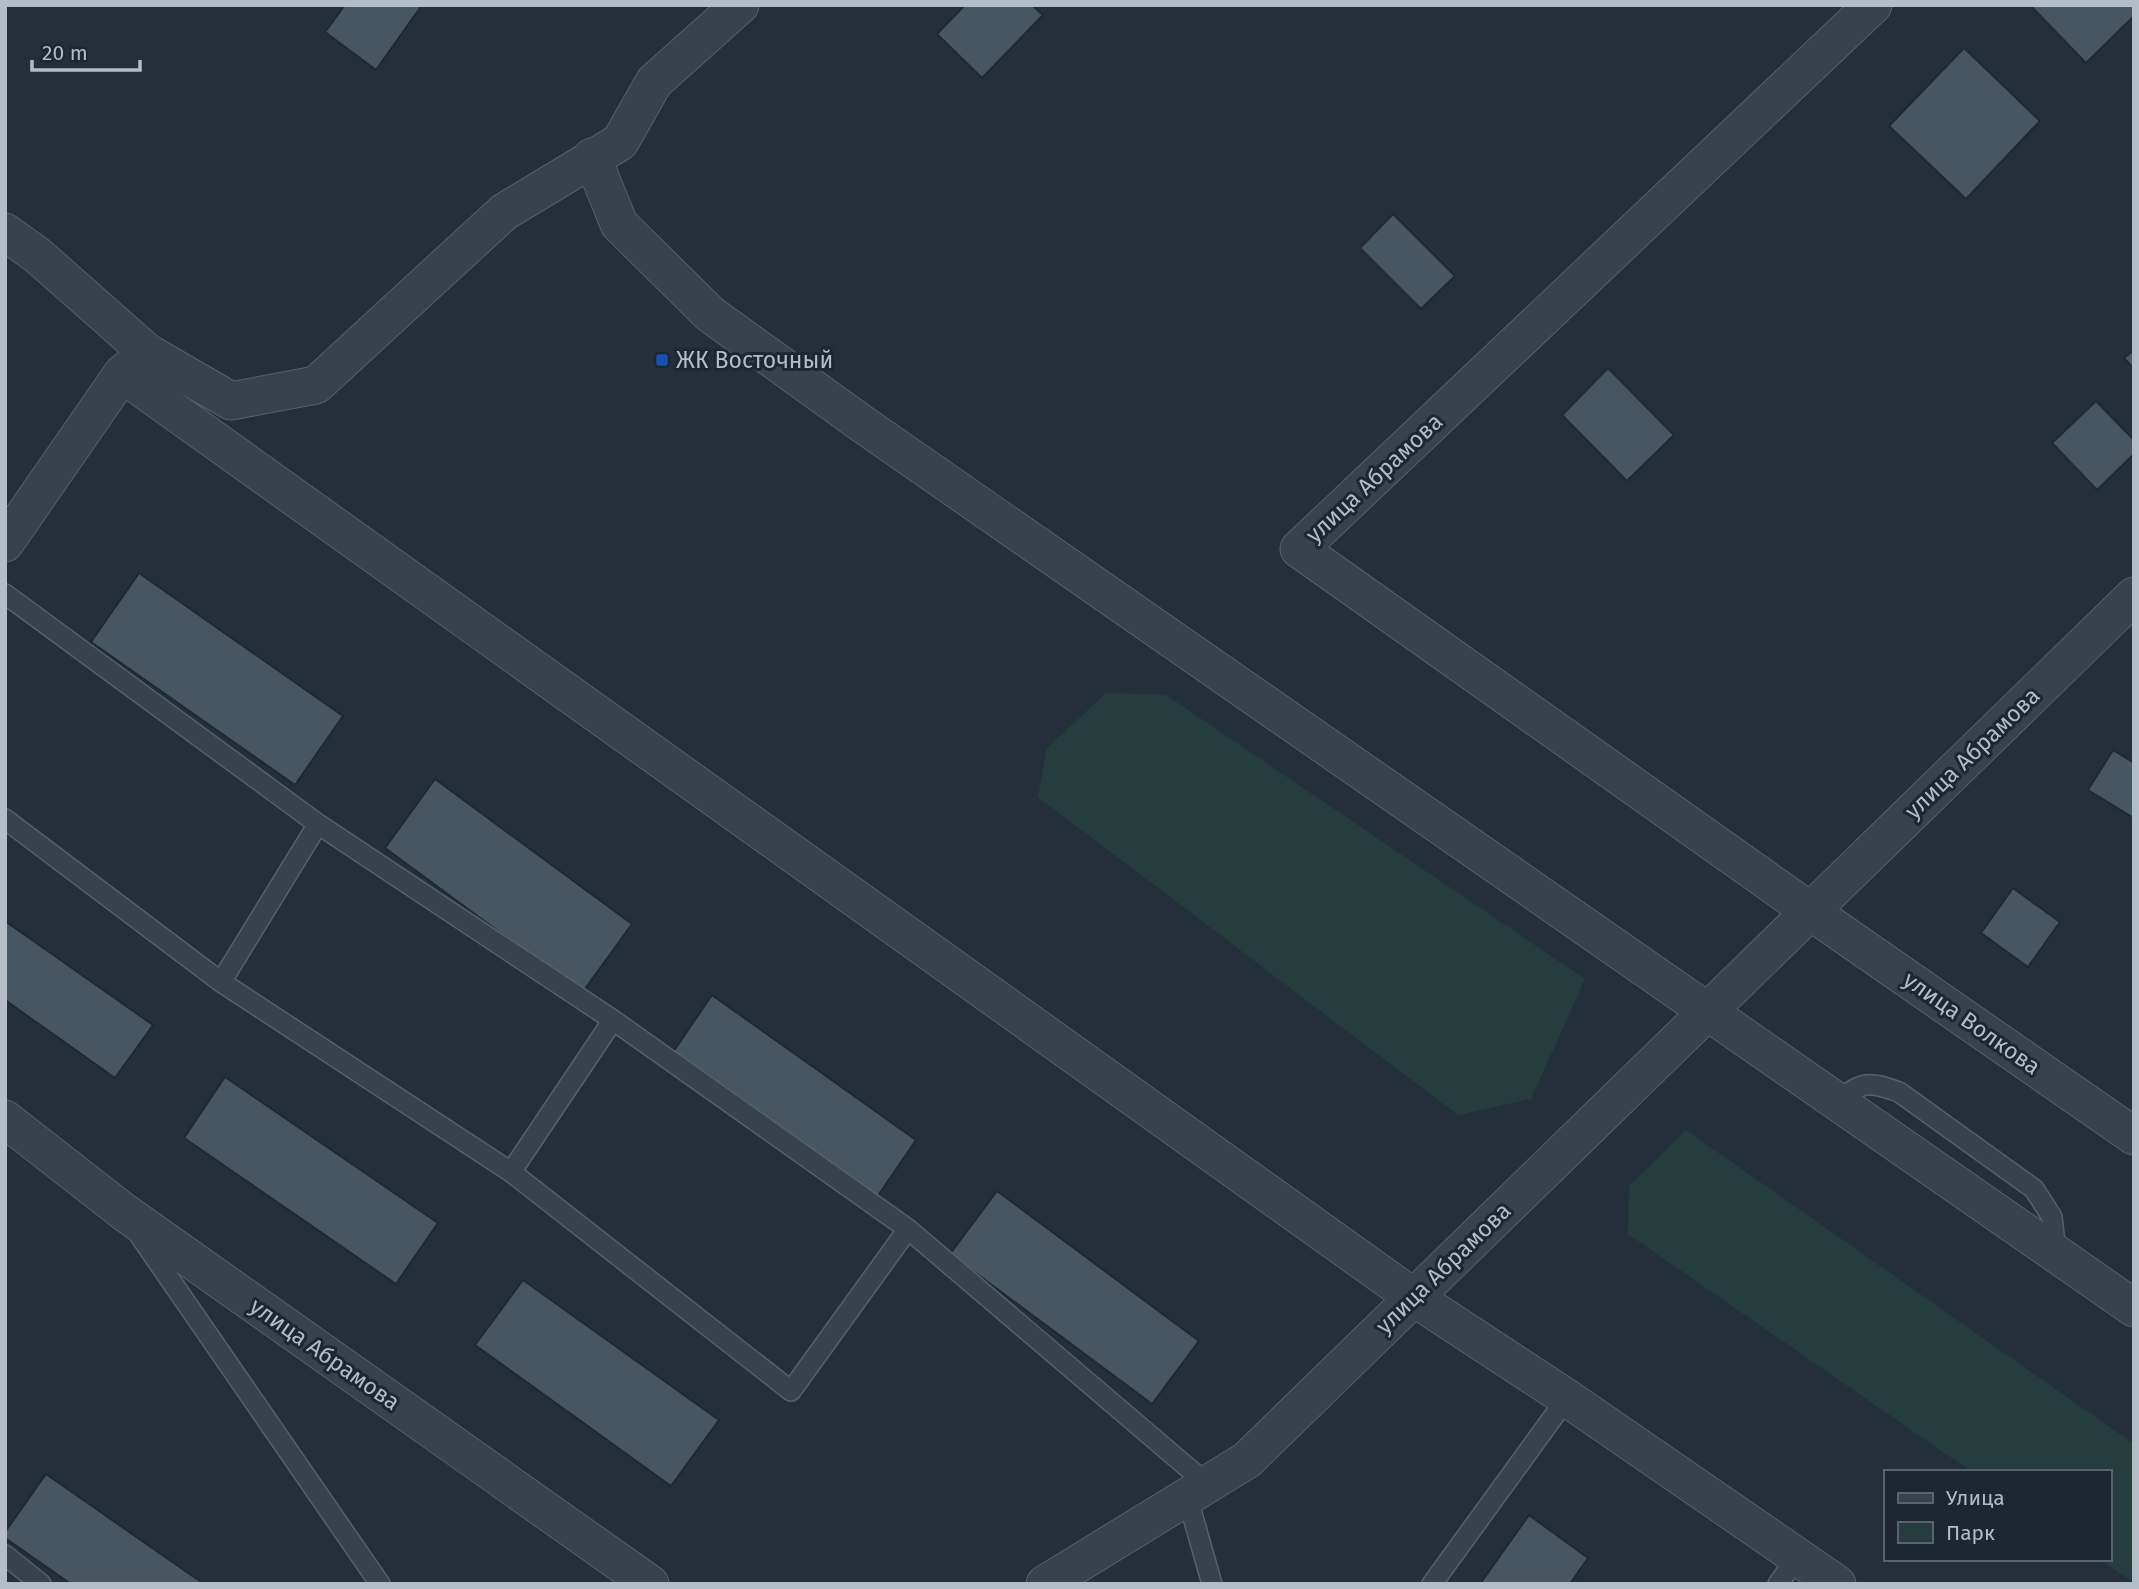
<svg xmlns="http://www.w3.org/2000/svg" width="2139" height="1589" viewBox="0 0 2139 1589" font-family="'Fira Sans',sans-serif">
  <rect width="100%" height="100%" fill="#23303c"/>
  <path fill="#253d3d" d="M1106 693 1166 695 1585 979 1531 1099 1458 1115 1038 797 1047 748Z
    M1686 1130 2134 1444V1583L2099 1559H2109V1472H1972L1628 1234 1629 1186Z"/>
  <path fill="#475663" stroke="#1e2933" stroke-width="2" d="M345 5H422L376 70 325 32Z
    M965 5H1032L1043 15 982 78 937 34Z
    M2030 5H2134V16L2086 63Z
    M1964 48 2040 121 1966 199 1889 126Z
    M1393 214 1455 276 1421 309 1360 248Z
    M2134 350V369L2124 358Z
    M1608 368 1674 435 1627 481 1562 415Z
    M2096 401 2134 440V454L2097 490 2052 443Z
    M139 573 343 716 295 785 91 642Z
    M2113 750 2134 763V814L2132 817 2088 790Z
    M435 779 632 924 582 993 385 848Z
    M2013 888 2060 922 2028 967 1981 933Z
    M5 921 153 1025 115 1078 5 1000Z
    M712 995 916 1140 875 1200 671 1055Z
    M225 1077 438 1223 396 1284 184 1138Z
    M997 1191 1199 1341 1152 1404 950 1254Z
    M523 1280 719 1420 671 1486 475 1345Z
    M46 1474 204 1584H71L5 1538V1532Z
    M1529 1515 1588 1558 1570 1584H1480Z"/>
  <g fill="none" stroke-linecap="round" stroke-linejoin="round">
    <g stroke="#55606a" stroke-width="22">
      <path id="lane" d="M5 594 318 824 613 1020 908 1229 1207 1484
        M5 819 221 982 511 1172 791 1391 908 1229
        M221 982 318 824
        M1838 1101C1863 1081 1869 1081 1899 1092L2034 1189 2052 1217 2056 1253
        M511 1172 613 1020
        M140 1236 380 1584
        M1187 1496 1212 1584
        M5 1555 41 1584
        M1432 1584 1567 1398
        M1778 1584 1798 1556"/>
    </g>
    <g stroke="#55606a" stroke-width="39">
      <path id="street" d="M1873 5 1299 549 1810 911 2134 1136
        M592 157 619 224 710 314 861 423 2134 1308
        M5 232 37 255 148 353
        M122 374 1413 1297 1567 1398 1837 1584
        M5 543 122 374 148 353 231 401 316 385 504 212 620 142 654 82 740 5
        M5 1119 124 1212 650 1584
        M1045 1584 1247 1460 2134 596"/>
    </g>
    <use href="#lane" stroke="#37424d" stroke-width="19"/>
    <use href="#street" stroke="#37424d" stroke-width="37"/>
  </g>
  <rect fill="#1a4fb4" stroke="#1c2731" stroke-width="2.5" x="655" y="353" width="14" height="14" rx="3.5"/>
  <g text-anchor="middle" stroke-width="6" stroke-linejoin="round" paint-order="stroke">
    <g font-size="23" fill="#b3bdc8" stroke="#1c2731" text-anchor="start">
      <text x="676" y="368">ЖК Восточный</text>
    </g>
    <g font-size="23" fill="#b3bdc8" stroke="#1c2731">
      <text transform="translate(1374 478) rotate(-43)" y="8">улица Абрамова</text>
      <text transform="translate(1972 753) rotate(-44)" y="8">улица Абрамова</text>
      <text transform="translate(1972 1023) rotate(35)" y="8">улица Волкова</text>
      <text transform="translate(1443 1268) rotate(-44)" y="8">улица Абрамова</text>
      <text transform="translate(325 1354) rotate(35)" y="8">улица Абрамова</text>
    </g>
  </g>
  <rect width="2139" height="1589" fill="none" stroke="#b3bdc8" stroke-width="14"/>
  <rect x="1884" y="1470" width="228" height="91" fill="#1c2731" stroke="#58636d" stroke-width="2"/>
  <rect x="1898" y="1493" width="35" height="10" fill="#37424d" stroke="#58636d" stroke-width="2"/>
  <text x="1946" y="1505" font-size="21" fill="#b3bdc8">Улица</text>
  <rect x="1898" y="1522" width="35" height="21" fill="#253d3d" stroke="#58636d" stroke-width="2"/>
  <text x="1946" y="1540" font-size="21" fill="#b3bdc8">Парк</text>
  <path d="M32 60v10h108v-10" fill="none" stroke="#b3bdc8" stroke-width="3.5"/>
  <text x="42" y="60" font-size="21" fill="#b3bdc8" stroke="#1c2731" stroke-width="5" paint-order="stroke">20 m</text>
</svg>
